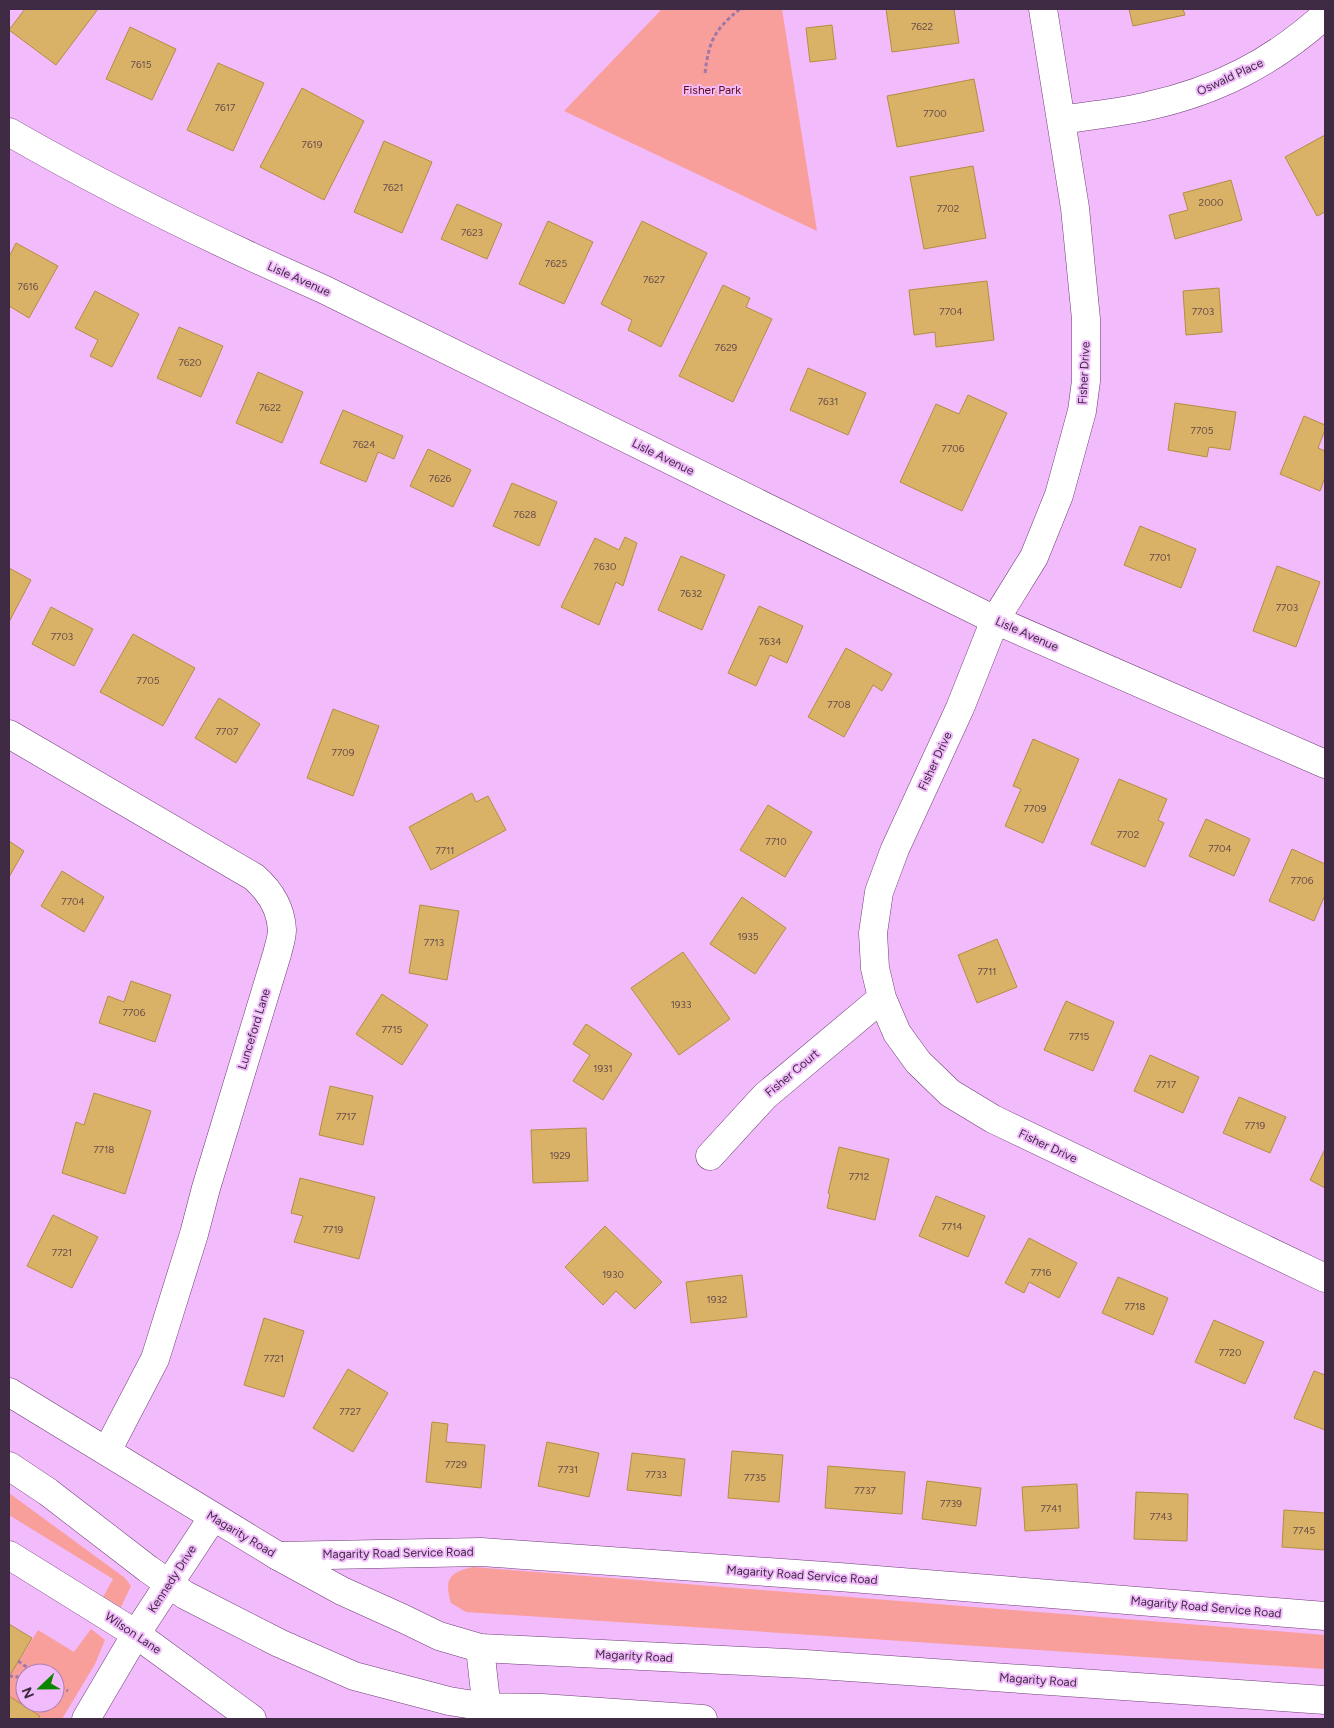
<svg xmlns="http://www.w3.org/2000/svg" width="1334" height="1728" viewBox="0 0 1334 1728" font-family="Figtree,sans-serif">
  <rect width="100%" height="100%" fill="#f2bbfb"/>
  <path fill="#f89f9c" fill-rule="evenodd" d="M662 9H782L817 231 564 111Z
    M9 1493 125 1578 131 1586 121 1607 103 1597 113 1579 9 1515Z
    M473 1567 1325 1635V1669L466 1612 451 1603C444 1580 449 1572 473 1567Z
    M91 1629 105 1640 95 1664 62 1719H38L39 1716 9 1696V1677L38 1630 74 1652ZM25 1673H55V1703H25Z"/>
  <path fill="#dab267" stroke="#b48d42" d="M25 9H98L56 65 9 30Z
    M886 9H954L959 43 892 52Z
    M1129 9H1183L1185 15 1133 26Z
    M832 25 836 59 810 62 806 28Z
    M130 27 176 49 152 100 106 79Z
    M218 63 264 83 233 151 187 130Z
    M974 79 984 131 897 147 887 96Z
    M302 88 364 121 324 200 260 167Z
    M1325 135V212L1317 216 1285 157Z
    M384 141 432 162 402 233 354 212Z
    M973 166 986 238 924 249 910 177Z
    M1231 180 1242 220 1175 239 1169 215 1188 210 1183 193Z
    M457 204 502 224 487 259 441 239Z
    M548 221 593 242 564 304 519 284Z
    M642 221 707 253 661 347 628 330 632 320 601 304Z
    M16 243 58 266 29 318 9 306V257Z
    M987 281 994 340 936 347 935 332 914 335 909 290Z
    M723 285 750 298 746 307 772 319 733 402 679 376Z
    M1219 288 1222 332 1186 335 1183 291Z
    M95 291 139 314 112 367 90 356 98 340 75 328Z
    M179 327 223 346 201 397 157 378Z
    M808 368 866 393 848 435 790 410Z
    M258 372 303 392 282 443 236 423Z
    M968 395 1007 413 962 511 900 482 936 404 959 414Z
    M1175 403 1236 412 1230 450 1209 447 1207 457 1168 450Z
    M343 410 403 436 394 459 378 452 366 482 320 463Z
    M1304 416 1325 425V430L1318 448 1325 451V477L1320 491 1280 474Z
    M428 449 471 470 453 507 410 486Z
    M512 483 557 502 539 546 493 526Z
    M1140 526 1196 549 1181 588 1124 565Z
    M625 537 637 543 623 586 616 582 599 625 561 607 595 538 619 550Z
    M681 556 725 575 702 630 658 610Z
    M1277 566 1320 582 1296 647 1253 631Z
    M9 568 31 580 9 622Z
    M759 606 803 626 787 663 770 655 756 686 728 673Z
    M51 607 93 629 74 666 32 644Z
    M133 634 195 668 163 726 100 692Z
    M846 648 892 674 882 691 873 685 844 737 808 717Z
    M219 698 260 724 236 763 195 738Z
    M333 709 379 726 353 796 307 778Z
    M1033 739 1079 759 1043 843 1005 826 1021 789 1013 786Z
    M1119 779 1167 799 1158 820 1164 823 1145 867 1091 844Z
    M472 793 476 802 488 796 506 830 431 870 409 827Z
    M768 805 812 832 785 877 740 850Z
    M1206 819 1250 839 1234 876 1189 856Z
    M9 841 24 851 9 877Z
    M1292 849 1325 864V895L1314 921 1269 901Z
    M62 871 104 897 84 932 41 906Z
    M742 897 786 928 755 974 710 944Z
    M420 905 459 911 447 980 409 973Z
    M997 939 1017 987 977 1003 958 955Z
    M683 952 730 1019 679 1055 631 988Z
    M131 981 171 995 155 1042 99 1023 108 996 124 1002Z
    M382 994 428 1025 402 1065 356 1034Z
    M1066 1001 1114 1022 1093 1071 1044 1050Z
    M586 1024 632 1054 603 1100 573 1081 590 1055 573 1044Z
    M1150 1055 1199 1077 1183 1113 1134 1091Z
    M330 1086 373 1096 363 1145 319 1135Z
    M94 1093 151 1111 125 1194 62 1173 76 1122 84 1125Z
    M1239 1097 1286 1117 1270 1153 1223 1133Z
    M586 1128 588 1181 533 1183 531 1130Z
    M839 1147 889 1159 875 1220 827 1208 830 1194 828 1193Z
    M1325 1149V1188L1310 1180Z
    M300 1178 375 1197 359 1259 294 1242 303 1216 291 1213Z
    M936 1196 985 1216 968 1257 919 1236Z
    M53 1215 98 1237 72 1288 27 1266Z
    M605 1226 662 1282 635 1309 616 1291 603 1305 565 1267Z
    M1029 1238 1077 1263 1059 1298 1029 1282 1024 1293 1005 1283Z
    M742 1275 747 1317 691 1323 686 1282Z
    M1118 1277 1168 1298 1153 1335 1102 1313Z
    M264 1318 304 1331 284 1397 244 1385Z
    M1214 1320 1264 1342 1245 1384 1195 1362Z
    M348 1369 388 1393 353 1452 313 1428Z
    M1314 1371 1325 1375V1430L1294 1418Z
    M432 1422 448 1424 446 1442 485 1445 481 1488 426 1482Z
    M547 1442 599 1453 589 1497 538 1486Z
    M732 1451 783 1455 779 1502 728 1498Z
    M632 1453 685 1459 681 1496 627 1490Z
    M828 1466 905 1472 902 1514 825 1508Z
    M927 1481 981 1488 976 1526 922 1519Z
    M1077 1484 1079 1528 1025 1531 1022 1487Z
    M1136 1492 1188 1494 1187 1541 1134 1539Z
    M1284 1510 1325 1513V1550L1282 1547Z
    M9 1624 32 1638 9 1677Z
    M9 1696 40 1716 38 1719H9Z"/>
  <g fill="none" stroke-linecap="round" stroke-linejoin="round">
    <g stroke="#6e3e76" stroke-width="29">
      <path id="minor" d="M1043 9 1075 208 1086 319V381L1082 411 1059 495 1034 557 995 620 960 708 895 849 879 892 873 933 875 968 882 998 897 1033 918 1062 950 1093 993 1119 1325 1278
        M1062 120C1090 115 1120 113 1148 106 1217 91 1273 62 1325 15
        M9 734 254 877C270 891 281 908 282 930 282 937 279 946 277 954L206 1188 194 1234 155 1359 107 1451
        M710 1156 765 1096 882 998
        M9 1466 48 1492 148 1569 185 1595 279 1643 354 1676 449 1701 486 1707 542 1708 703 1719
        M9 1555 136 1634 252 1719
        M278 1556 481 1552 839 1577 1325 1616
        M480 1648 488 1719
        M86 1719 136 1634 213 1517"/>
    </g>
    <g stroke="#6e3e76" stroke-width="29">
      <path id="tertiary" d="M9 132C110 190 216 242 323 289L995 620 1325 764"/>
    </g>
    <g stroke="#6e3e76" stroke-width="29">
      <path id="secondary" d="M9 1392 278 1556 342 1591 404 1619 439 1636 480 1648 805 1664 1325 1700"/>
    </g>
    <path stroke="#a078a6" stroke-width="3" stroke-dasharray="4 2.5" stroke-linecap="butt" d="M705 73C709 41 714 30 740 9
      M18 1661 35 1673
      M9 1676 25 1678
      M55 1684 68 1691"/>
    <use href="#minor" stroke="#fff" stroke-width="28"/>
    <use href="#tertiary" stroke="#fff" stroke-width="28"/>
    <use href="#secondary" stroke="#fff" stroke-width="28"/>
  </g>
  <g text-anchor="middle" stroke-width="4" stroke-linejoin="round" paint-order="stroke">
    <g font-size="10" fill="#664c4c">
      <text x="922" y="30">7622</text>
      <text x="141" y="68">7615</text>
      <text x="225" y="111">7617</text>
      <text x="935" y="117">7700</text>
      <text x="312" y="148">7619</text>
      <text x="393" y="191">7621</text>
      <text x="1211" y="206">2000</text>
      <text x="948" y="212">7702</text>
      <text x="472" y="236">7623</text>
      <text x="556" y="267">7625</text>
      <text x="654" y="283">7627</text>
      <text x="28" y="290">7616</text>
      <text x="951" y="315">7704</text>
      <text x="1203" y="315">7703</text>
      <text x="726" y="351">7629</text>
      <text x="190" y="366">7620</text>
      <text x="828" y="405">7631</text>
      <text x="270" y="411">7622</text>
      <text x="1202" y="434">7705</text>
      <text x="364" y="448">7624</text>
      <text x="953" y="452">7706</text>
      <text x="440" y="482">7626</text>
      <text x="525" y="518">7628</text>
      <text x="1160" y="561">7701</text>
      <text x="605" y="570">7630</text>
      <text x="691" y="597">7632</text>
      <text x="1287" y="611">7703</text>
      <text x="62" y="640">7703</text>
      <text x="770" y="645">7634</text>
      <text x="148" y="684">7705</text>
      <text x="839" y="708">7708</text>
      <text x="227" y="735">7707</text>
      <text x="343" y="756">7709</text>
      <text x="1035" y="812">7709</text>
      <text x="1128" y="838">7702</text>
      <text x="776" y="845">7710</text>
      <text x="1220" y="852">7704</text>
      <text x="445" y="854">7711</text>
      <text x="1302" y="884">7706</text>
      <text x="73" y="905">7704</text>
      <text x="748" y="940">1935</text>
      <text x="434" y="946">7713</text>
      <text x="987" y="975">7711</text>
      <text x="681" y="1008">1933</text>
      <text x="134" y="1016">7706</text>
      <text x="392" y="1033">7715</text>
      <text x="1079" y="1040">7715</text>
      <text x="603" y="1072">1931</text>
      <text x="1166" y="1088">7717</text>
      <text x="346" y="1120">7717</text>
      <text x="1255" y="1129">7719</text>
      <text x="104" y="1153">7718</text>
      <text x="560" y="1159">1929</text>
      <text x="859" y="1180">7712</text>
      <text x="952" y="1230">7714</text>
      <text x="333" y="1233">7719</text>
      <text x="62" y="1256">7721</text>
      <text x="1041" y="1276">7716</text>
      <text x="613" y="1278">1930</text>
      <text x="717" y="1303">1932</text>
      <text x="1135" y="1310">7718</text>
      <text x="1230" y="1356">7720</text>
      <text x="274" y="1362">7721</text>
      <text x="350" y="1415">7727</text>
      <text x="456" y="1468">7729</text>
      <text x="568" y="1473">7731</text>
      <text x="656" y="1478">7733</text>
      <text x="755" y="1481">7735</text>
      <text x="865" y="1494">7737</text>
      <text x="951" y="1507">7739</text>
      <text x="1051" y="1512">7741</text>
      <text x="1161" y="1520">7743</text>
      <text x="1304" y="1534">7745</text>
    </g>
    <g font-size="12" fill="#3f2a43" stroke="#f2bbfb">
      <text transform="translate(1230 77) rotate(-25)" y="4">Oswald Place</text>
      <text transform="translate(299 279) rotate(24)" y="4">Lisle Avenue</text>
      <text transform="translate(1084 373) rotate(-87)" y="4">Fisher Drive</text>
      <text transform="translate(663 457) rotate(26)" y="4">Lisle Avenue</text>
      <text transform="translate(1027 634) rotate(24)" y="4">Lisle Avenue</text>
      <text transform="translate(935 761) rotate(-65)" y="4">Fisher Drive</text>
      <text transform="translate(254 1029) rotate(-73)" y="4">Lunceford Lane</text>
      <text transform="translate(792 1073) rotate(-40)" y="4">Fisher Court</text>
      <text transform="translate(1048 1146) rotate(25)" y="4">Fisher Drive</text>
      <text transform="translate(241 1534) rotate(31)" y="4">Magarity Road</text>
      <text transform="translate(398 1553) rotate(-1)" y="4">Magarity Road Service Road</text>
      <text transform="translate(802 1575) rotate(4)" y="4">Magarity Road Service Road</text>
      <text transform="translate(172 1579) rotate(-57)" y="4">Kennedy Drive</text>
      <text transform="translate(1206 1607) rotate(5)" y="4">Magarity Road Service Road</text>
      <text transform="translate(133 1633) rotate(34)" y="4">Wilson Lane</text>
      <text transform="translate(634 1656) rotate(3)" y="4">Magarity Road</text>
      <text transform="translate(1038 1680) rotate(4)" y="4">Magarity Road</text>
    </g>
    <g font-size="12" fill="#610d16" stroke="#f2bbfb">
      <text x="712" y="94">Fisher Park</text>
    </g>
  </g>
  <rect width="1334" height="1728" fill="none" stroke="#3f2a43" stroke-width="20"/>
  <g transform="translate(40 1688) rotate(248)"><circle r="24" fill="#f2bbfb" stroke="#aa81b1"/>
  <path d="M0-4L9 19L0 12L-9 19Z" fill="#0c8500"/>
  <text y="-8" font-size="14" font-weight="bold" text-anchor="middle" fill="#3f2a43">N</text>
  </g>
</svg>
